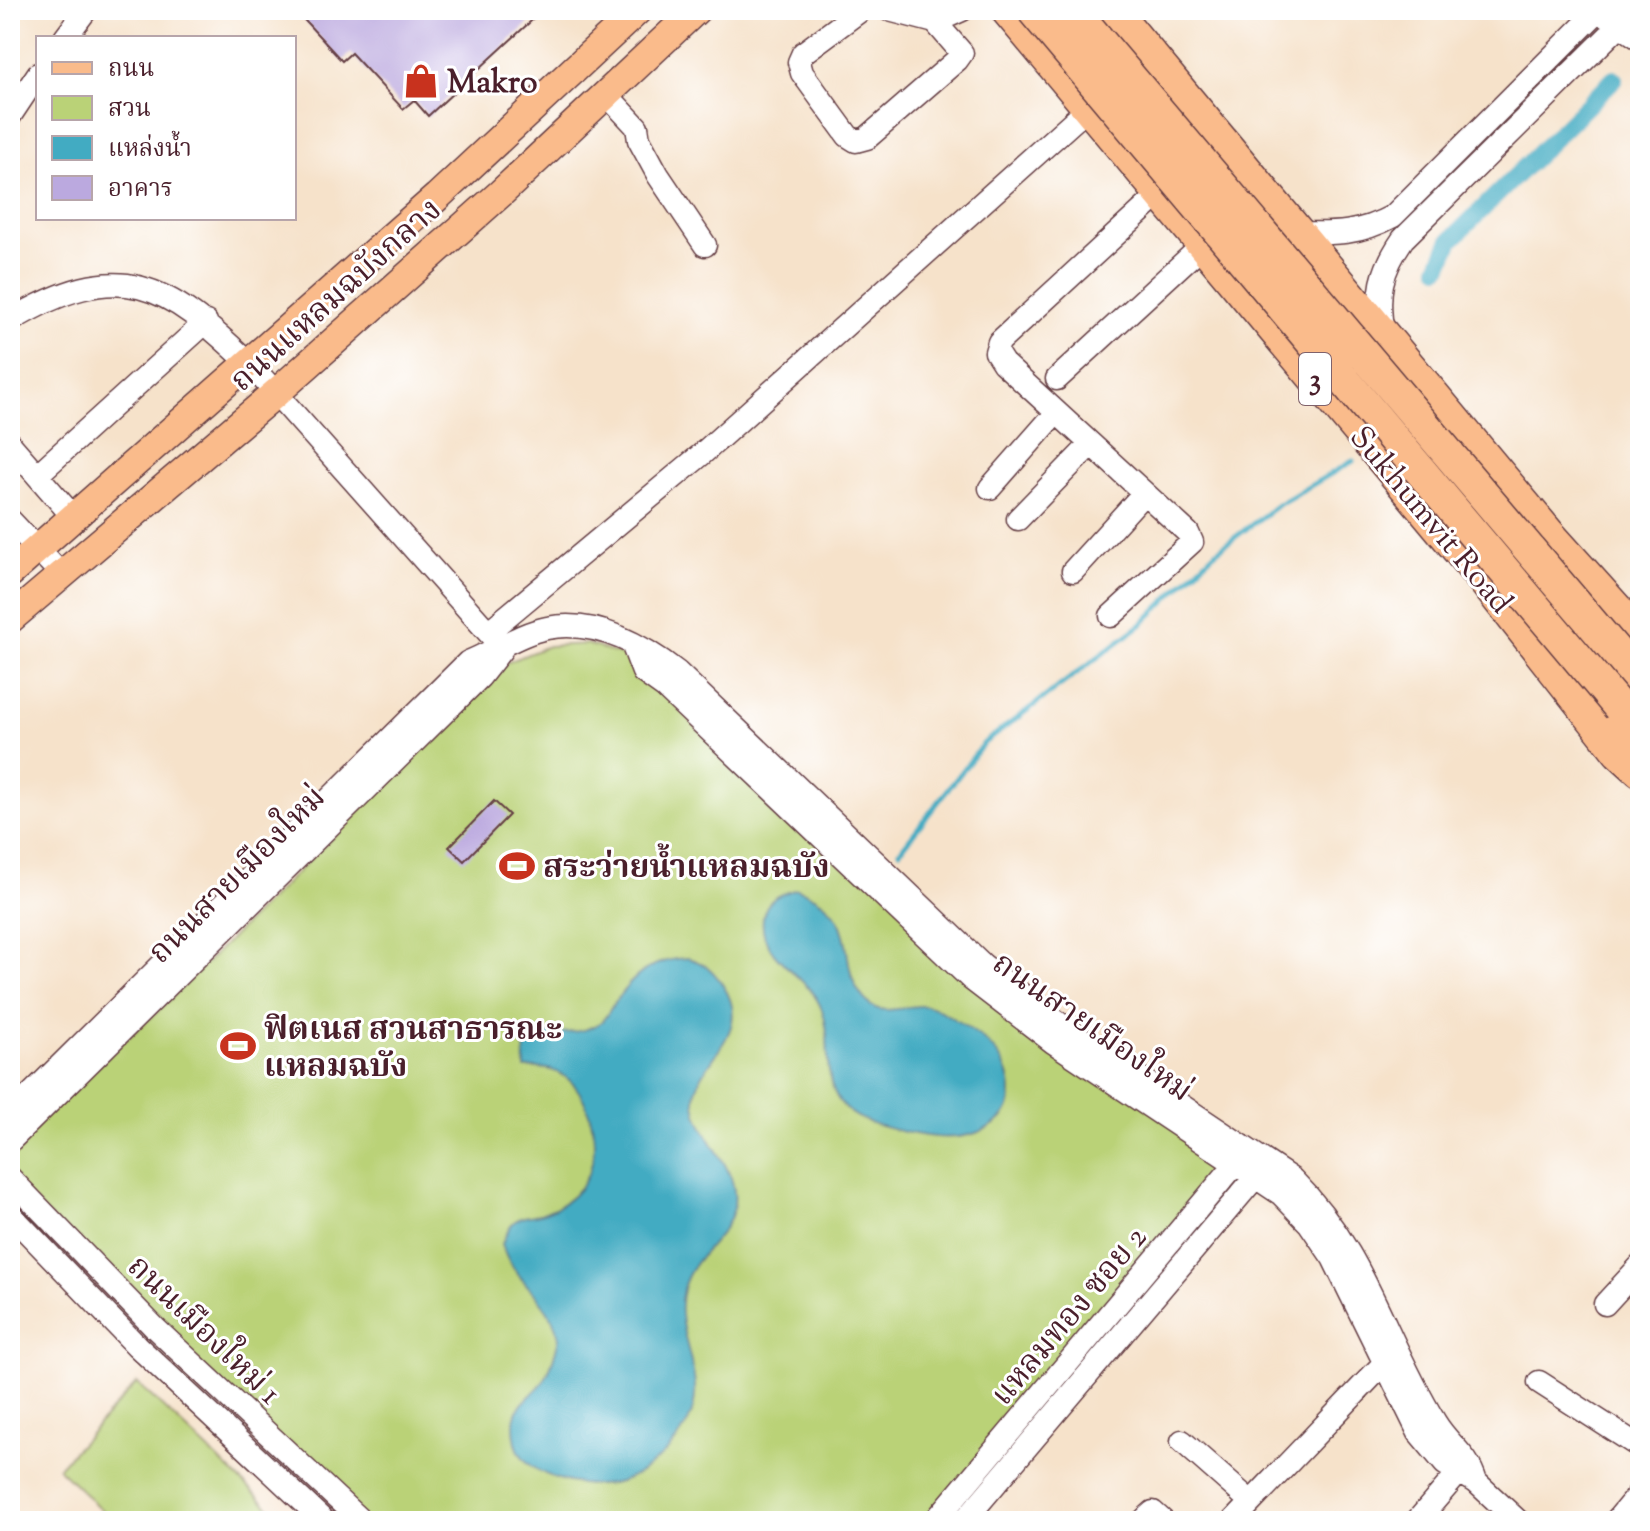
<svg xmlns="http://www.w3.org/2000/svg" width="1650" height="1531" viewBox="0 0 1650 1531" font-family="'Sorts Mill Goudy','Noto Serif Thai',serif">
  <rect width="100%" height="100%" fill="#fff"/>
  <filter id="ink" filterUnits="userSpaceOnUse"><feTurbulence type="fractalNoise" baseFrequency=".0125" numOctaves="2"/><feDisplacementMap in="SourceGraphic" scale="16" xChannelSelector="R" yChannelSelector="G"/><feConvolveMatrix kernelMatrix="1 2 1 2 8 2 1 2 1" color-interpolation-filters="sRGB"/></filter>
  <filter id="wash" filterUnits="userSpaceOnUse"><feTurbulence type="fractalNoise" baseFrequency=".006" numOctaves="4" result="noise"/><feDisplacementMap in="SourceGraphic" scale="32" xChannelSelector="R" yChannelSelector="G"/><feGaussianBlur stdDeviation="1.8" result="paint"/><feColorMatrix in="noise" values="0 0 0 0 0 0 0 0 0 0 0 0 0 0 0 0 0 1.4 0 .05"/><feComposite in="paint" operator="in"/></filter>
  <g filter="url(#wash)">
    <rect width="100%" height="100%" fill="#f6e2ca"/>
    <path fill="#bad277" stroke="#827851" stroke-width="2" d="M587 644 628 657 1235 1164 933 1521H361L10 1178V1143L159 1010 508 662 548 646Z
      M137 1383 284 1521H113L58 1468Z"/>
    <path fill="#42abc2" stroke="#466576" stroke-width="2" d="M797 889C871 916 829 967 869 1004 883 1017 909 1004 927 1006 936 1007 946 1014 954 1019 985 1037 1017 1063 1010 1103 1007 1119 990 1128 976 1133 952 1141 929 1137 904 1132 857 1121 829 1112 828 1058 827 1042 828 1025 822 1010 809 973 758 960 763 918 766 898 780 894 797 889Z
      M688 958C707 964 714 971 724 987 752 1031 705 1056 696 1091 688 1123 727 1155 733 1185 744 1233 693 1248 683 1289 671 1336 712 1377 687 1424 675 1447 649 1470 625 1480 595 1493 524 1480 516 1443 508 1405 524 1406 543 1382 551 1370 556 1351 559 1337 548 1294 513 1283 502 1244 506 1235 509 1223 519 1219 526 1215 535 1216 543 1213 575 1202 594 1178 594 1144 594 1125 587 1101 575 1086 562 1070 546 1067 525 1068L524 1033C545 1032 572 1036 592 1027 603 1023 607 1015 613 1005 633 975 652 959 688 958Z"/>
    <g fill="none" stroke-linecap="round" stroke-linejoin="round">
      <path stroke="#42abc2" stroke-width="5" d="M900 851 984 743 1142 624 1213 554 1279 504 1353 461"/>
      <path stroke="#42abc2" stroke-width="18" d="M1439 267 1451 240 1614 79"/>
    </g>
    <g id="blocks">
      <path fill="#bba9df" d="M295 10H543L428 116 414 100 403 109 351 53 342 61Z
        M494 801 509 815 464 861 449 847Z"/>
    </g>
  </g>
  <g filter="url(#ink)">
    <use href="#blocks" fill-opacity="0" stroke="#643c43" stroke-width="2"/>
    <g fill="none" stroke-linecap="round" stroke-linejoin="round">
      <g stroke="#643c43" stroke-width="25">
        <path id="minor" d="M861 10 803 53 799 62 802 73 848 136 856 141 867 138 957 60 962 53 935 22
          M889 10 935 22 962 10
          M1609 18 1640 39
          M65 38 86 10
          M607 95 637 127 639 140 658 175 705 245
          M10 116 38 74
          M1300 233C1336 234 1360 234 1393 216L1599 10
          M10 321C121 255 165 283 250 364L496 641
          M1383 333C1376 294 1381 271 1403 239L1635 10
          M1057 379 1203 245
          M10 444 75 519
          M37 475 206 322
          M990 488 1056 413
          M1018 519 1091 444
          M10 520 63 576
          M1073 571 1144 493
          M1111 616 1192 542 1188 533 1003 363 996 352 999 342 1160 194
          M488 632 702 454 1088 108
          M633 646 643 672 664 687 971 979 1053 1042 1281 1194 1309 1223 1333 1258 1419 1433 1445 1464 1476 1482 1518 1521
          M10 1115 468 662C493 652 521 633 547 628 594 619 641 644 677 672L983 965 1064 1027 1293 1180C1367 1254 1383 1337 1435 1422 1450 1447 1467 1452 1476 1482
          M10 1141 480 677 502 649
          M10 1178 155 1328 361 1521
          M10 1214 137 1346 324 1521
          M1605 1304 1640 1266
          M1539 1382 1640 1447
          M1182 1441 1251 1502
          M935 1521 1243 1155
          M964 1521 1264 1167
          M1143 1521 1153 1512 1163 1521
          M1233 1521 1393 1354
          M1417 1521 1466 1464
          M1616 1521 1640 1492"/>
      </g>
      <g stroke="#643c43" stroke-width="31">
        <path id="major" d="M10 573 437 197 638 10
          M10 619 276 393 501 193 696 10"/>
      </g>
      <g stroke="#643c43" stroke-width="35">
        <path id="highway" d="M1007 10 1485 582 1619 752 1640 771
          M1113 10 1548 533 1640 635
          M1619 707 1640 733"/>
      </g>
      <use href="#minor" stroke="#fff" stroke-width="22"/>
      <use href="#major" stroke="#fabb8b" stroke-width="28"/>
      <use href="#highway" stroke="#fabb8b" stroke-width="32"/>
      <g stroke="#643c43" stroke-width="35" stroke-linecap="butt">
        <path id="highway-bridge" d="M1033 10 1619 707
          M1073 10 1640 680"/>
      </g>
      <use href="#highway-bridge" stroke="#fabb8b" stroke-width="32"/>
    </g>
  </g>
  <defs>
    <g id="shop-bare" transform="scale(2.76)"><path d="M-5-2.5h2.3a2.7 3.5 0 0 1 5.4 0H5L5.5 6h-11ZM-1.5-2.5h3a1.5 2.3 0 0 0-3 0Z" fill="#c8321e" stroke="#fff" stroke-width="2.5" paint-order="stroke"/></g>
    <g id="stadium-bare" transform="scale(2.76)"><path d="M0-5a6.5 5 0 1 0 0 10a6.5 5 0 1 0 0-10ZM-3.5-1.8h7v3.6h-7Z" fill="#c8321e" stroke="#fff" stroke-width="2.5" paint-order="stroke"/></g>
  </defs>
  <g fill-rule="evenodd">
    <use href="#shop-bare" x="421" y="81"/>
    <use href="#stadium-bare" x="517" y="866"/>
    <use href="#stadium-bare" x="238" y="1046"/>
  </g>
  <g text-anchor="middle" stroke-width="6" stroke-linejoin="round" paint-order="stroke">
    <rect fill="#fff" stroke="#80626b" stroke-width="2" x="1299" y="353" width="32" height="52" rx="6"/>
    <g font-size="30" font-weight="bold" fill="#4a1f2b">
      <text x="1315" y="389">3</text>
    </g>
    <g font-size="32" font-weight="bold" fill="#4a1f2b" stroke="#fff" text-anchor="start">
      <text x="447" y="92">Makro</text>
      <text x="543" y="877">สระว่ายน้ำแหลมฉบัง</text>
      <text x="264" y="1039">ฟิตเนส สวนสาธารณะ<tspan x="264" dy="37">แหลมฉบัง</tspan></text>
    </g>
    <g font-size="32" fill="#4a1f2b" stroke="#fff">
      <text transform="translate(335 294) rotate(-42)" y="11">ถนนแหลมฉบังกลาง</text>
      <text transform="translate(1432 519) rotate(50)" y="11">Sukhumvit Road</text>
      <text transform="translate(236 874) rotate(-45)" y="11">ถนนสายเมืองใหม่</text>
      <text transform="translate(1093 1026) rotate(35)" y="11">ถนนสายเมืองใหม่</text>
      <text transform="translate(1068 1315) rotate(-50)" y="11">แหลมทอง ซอย 2</text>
      <text transform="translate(205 1329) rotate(44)" y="11">ถนนเมืองใหม่ 1</text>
    </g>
  </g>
  <rect width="1650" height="1531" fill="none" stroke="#fff" stroke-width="40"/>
  <rect x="36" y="36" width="260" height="184" fill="#ffffff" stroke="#b7a5aa" stroke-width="2"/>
  <rect x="52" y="62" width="40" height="12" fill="#fabb8b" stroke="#b7a5aa" stroke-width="2"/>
  <text x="108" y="76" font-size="24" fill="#4a1f2b">ถนน</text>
  <rect x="52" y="96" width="40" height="24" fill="#bad277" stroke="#b7a5aa" stroke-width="2"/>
  <text x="108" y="116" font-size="24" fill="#4a1f2b">สวน</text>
  <rect x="52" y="136" width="40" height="24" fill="#42abc2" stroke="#b7a5aa" stroke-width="2"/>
  <text x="108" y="156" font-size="24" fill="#4a1f2b">แหล่งน้ำ</text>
  <rect x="52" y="176" width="40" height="24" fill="#bba9df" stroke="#b7a5aa" stroke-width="2"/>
  <text x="108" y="196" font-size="24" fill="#4a1f2b">อาคาร</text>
</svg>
